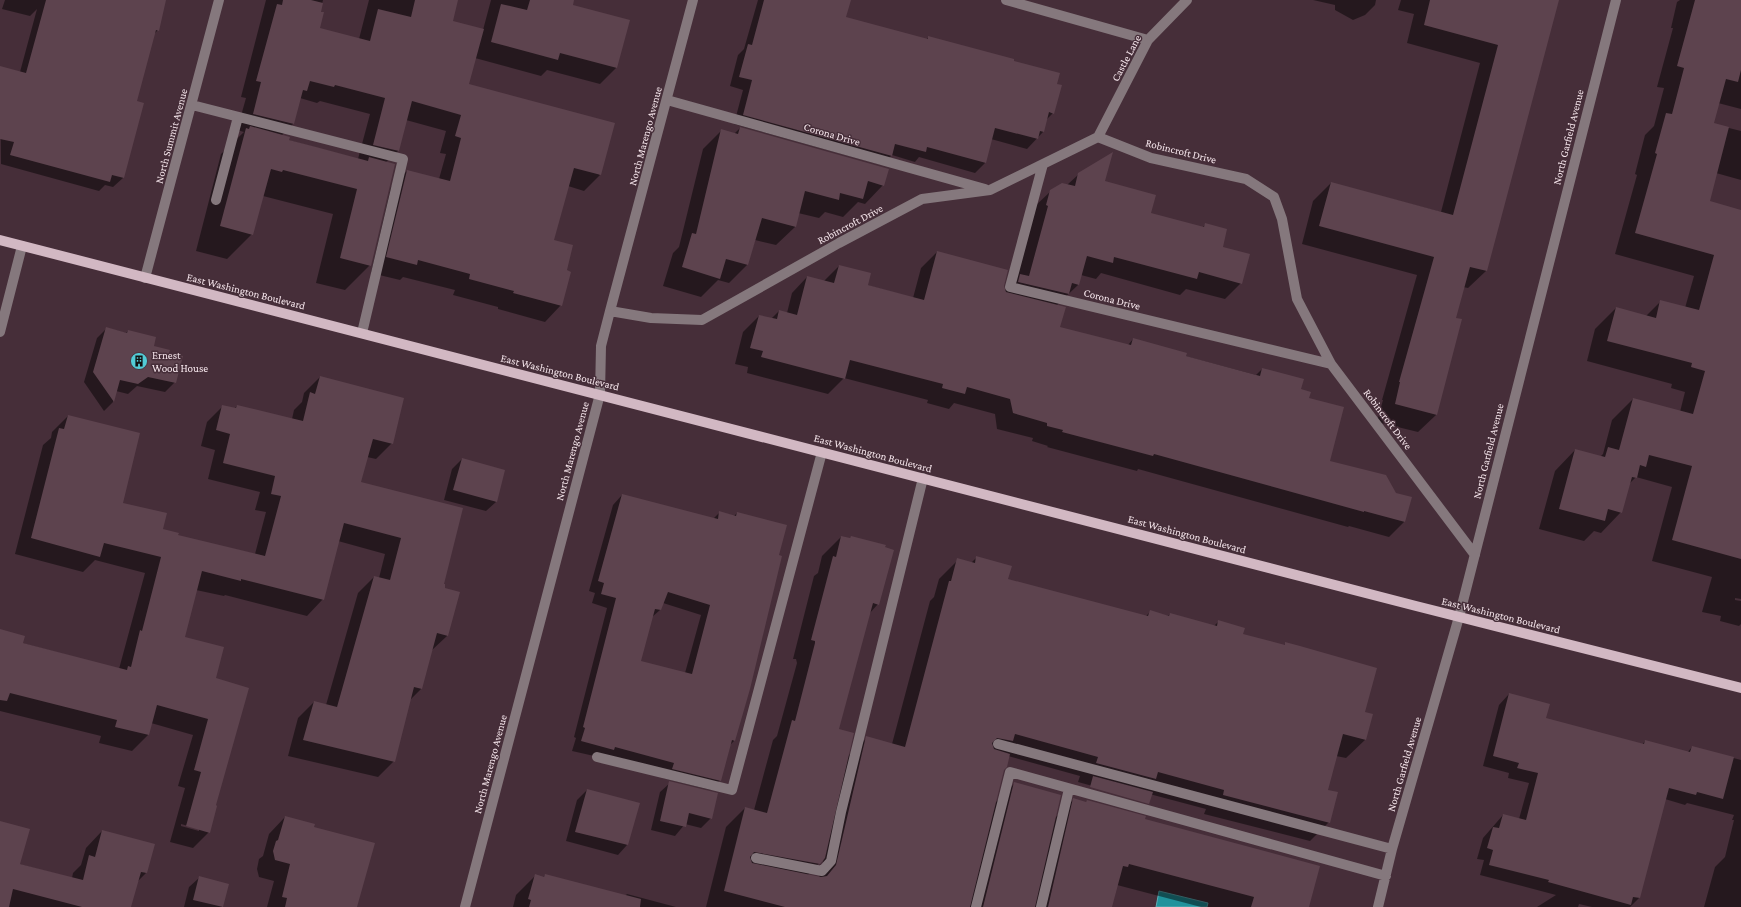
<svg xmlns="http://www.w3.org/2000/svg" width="1741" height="907" viewBox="0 0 1741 907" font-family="'Crimson Pro',serif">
  <rect width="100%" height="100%" fill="#462e39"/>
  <path fill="#20939c" stroke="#60acb4" d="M1159 891 1208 903 1207 907H1156Z"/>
  <path fill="#0007" fill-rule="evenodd" d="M5 0H165L158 30 154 34 136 102 123 178 113 187 105 185 99 191 1 164 0 67 20 72 37 9 30 16 2 9Z
    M266 0H323L320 12 319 29 359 39 369 0H457L451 22 483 30 491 0H573L572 6 629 21 616 68 600 84 547 70 541 76 475 58 468 85 600 175 584 191 568 186 553 241 565 271 561 305 545 322 498 309V307L453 295 455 290 403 277 400 280 371 273 391 187 407 171 439 179 446 154 440 153 446 131 406 120 398 151 386 162 370 265 345 290 316 283 333 214 263 196 252 234 227 259 196 251 221 154 244 132 237 130 246 98 241 97ZM300 98 317 103 320 101 370 114 358 159 288 140 281 136 293 124Z
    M758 0H850L845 18 926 40 929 37 1012 61 1056 84 1053 113 1046 120 1043 132 1027 149 991 139 985 163 975 173 919 157 915 162 892 155 882 165 734 124 743 90 730 86 738 55 744 49Z
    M1313 0H1376L1375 5 1365 15 1353 20 1335 10V5Z
    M1401 0H1558L1486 271 1468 288 1463 287 1455 318 1436 415 1418 432 1377 422 1383 400H1382L1417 275 1302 244 1313 201 1331 183 1441 212 1480 63 1407 43 1414 14 1398 10Z
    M1680 0H1741V109L1718 103 1713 124 1741 131V180L1716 173 1709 202 1741 211V599L1735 598V600L1741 601V624L1739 626 1720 621 1721 616 1702 612 1712 577 1652 561 1672 487 1636 477 1629 484 1621 512 1601 533 1594 531 1584 541 1539 529 1555 471 1575 450 1600 457 1603 454 1612 420 1633 399 1680 412 1685 392 1671 388 1672 384 1587 361 1595 329 1616 308 1646 316 1660 302 1685 308 1694 276 1615 254 1637 175 1635 174 1645 135 1654 126 1664 88 1657 87 1673 28H1671L1677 2Z
    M740 128 883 185 865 204 858 202 843 217 825 212 819 218 798 213 795 227 776 245 755 240 747 265 729 283 718 280 701 297 663 286 673 253 679 247 703 149 721 131 734 134Z
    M1079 174 1104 182 1150 214 1202 228 1205 225 1221 247 1241 283 1225 299 1186 289 1180 295 1101 273 1096 279 1081 275 1078 285 1056 306 1059 328 1128 345 1133 339 1185 356 1256 375 1262 369 1300 390 1308 399 1329 461 1405 521 1389 537 1349 526 1348 527 1138 469 1137 471 1047 447 1048 446 1032 441 1033 438 997 429 995 414 954 403 949 409 927 403 928 400 844 378 828 394 747 373 748 367 735 364 743 332 759 316 771 319 779 311 787 313 792 293 807 277 823 282 839 266 867 285 913 298 921 268 937 252 1003 286 1004 291 1017 278 1034 207 1051 191 1067 185Z
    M107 328 126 333 128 331 153 346 168 353 175 382 165 392 137 386 128 394 116 391 113 402 104 411 84 382 97 338Z
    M320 377 392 443 376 459 367 457 360 483 443 584 447 636 431 651 421 689 410 700 394 761 378 777 288 756 298 718 314 702 326 705 358 593 374 577 379 578 385 554 338 541 323 599 307 616 225 595 224 596 196 590 184 638 214 679V806L209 832 193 848 170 842 185 788 178 786 193 735 151 723 148 735 132 751 99 743 101 736 0 711V630L22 643 119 669 145 573 95 560 83 572 15 554 43 445 51 438 52 432 68 416 122 503 162 529 177 536 255 554 266 512 255 510 260 492 208 479 215 450 201 446 207 422 223 406 234 409 237 406 292 419 294 410 302 402 304 393ZM181 824 199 829V831L181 826Z
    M462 459 496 502 486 511 444 500 452 469Z
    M622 495 713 519 720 512 734 516 737 513 735 740 729 746 720 780 711 790 663 778 665 772 572 751 576 738 574 737 607 608 592 603 595 593 589 591 613 505ZM663 603 701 615 685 673 640 662 651 618 660 610Z
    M841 537 849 539 851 537 878 604 869 614 838 730 847 757 867 738 892 744 930 601 934 597 939 579 958 560 971 563 977 557 1007 580 1145 617 1150 612 1168 616 1170 614 1214 626 1218 622 1242 635 1283 646 1286 644 1364 713 1366 739 1346 758 1336 756 1327 791 1329 822 1310 841 1204 814 1206 809 1142 792 1136 798 1078 782 1080 776 1008 756 1003 770 994 804 1014 784 1054 819 1074 799 1085 803 1087 801 1144 820 1308 907H1201L1117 885 1111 907H706L726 827 745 808 754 810 773 740 777 736 797 663 796 659H793L814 576 818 573 822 556ZM824 858 819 878 807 876 819 863Z
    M1509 694 1545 719 1642 745 1645 741 1687 753 1692 747 1741 760V907H1704L1715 867 1725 857 1734 820H1732L1734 815 1687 803 1685 805 1665 799 1639 898 1630 907H1592L1579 904 1578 907H1537L1556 895 1480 875 1484 860 1477 859 1483 838 1503 815 1519 819 1529 783 1508 778 1509 773 1483 766 1499 705Z
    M670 783 711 818 701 828 685 824 675 836 651 830 660 792Z
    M587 790 627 845 618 855 566 841 577 800Z
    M285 817 313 828 357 907H267L274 881 259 877 257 869 259 859 263 856 269 834Z
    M0 822 19 864 72 878 73 873 81 865 86 848 102 831 146 873 137 882 130 907H0Z
    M545 875 625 896 627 894 676 907H513L516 895 535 876 543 878Z
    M199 878 228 885 222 907H184L189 887Z"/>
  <path fill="#5d434e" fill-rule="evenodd" d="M46 0H166L159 31 156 30 137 101 144 103 124 178 112 175 110 182 10 155 14 142 0 139V66L26 73Z
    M283 0H311L323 3 321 12H324L320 28 370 41 378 9 411 17 415 0H458L453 21 484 29 469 84 615 123 601 175 574 168 554 240 573 245 567 270 571 272 562 306 513 293 514 291 469 279 470 274 418 260 417 265 386 257 407 170 450 181 461 138 455 136 461 115 412 101 399 151 373 145 385 98 335 85 334 87 310 81 307 91 303 90 294 124 253 114 261 82 256 81 277 4 282 5Z
    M530 0H574L573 5 630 20 617 68 560 53 558 60 491 42 501 4 527 10Z
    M764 0H851L846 17 928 39V36L1014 59V61L1060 73 1057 84 1062 85 1054 114 1049 112 1044 132 1040 131 1038 139 995 128 986 163 927 147 926 152 895 144 892 156 743 115 752 80 739 77 748 44 752 45Z
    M1430 0H1559L1487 271 1470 267 1456 318 1462 319 1437 415 1395 404 1400 382H1399L1434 257 1319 226 1331 182 1453 215 1498 45 1424 25Z
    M1695 0H1741V70L1738 82 1726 79 1714 123 1729 127 1710 201 1741 210V559L1672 540 1692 466 1649 455 1646 467 1640 465 1637 478 1632 477 1622 513 1608 509 1605 521 1559 509 1575 449 1605 457 1608 447 1619 450 1633 398 1693 414 1705 371 1691 367 1692 363 1607 341 1616 307 1656 318 1660 300 1699 310 1714 255 1635 233 1657 154 1655 153 1666 113 1672 114 1684 68 1677 66Z
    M250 126 290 137 289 140 316 147 368 161 369 157 395 164 371 266 340 258 357 189 283 170 282 172 271 169 253 235 220 226 246 128 249 129Z
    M740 127 889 169 884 186 868 181 863 199 840 193 839 200 805 191 796 227 762 218 748 265 726 259 720 279 682 267 692 233 696 234 721 129 738 134Z
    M1113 152 1105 181 1156 195 1151 213 1204 227 1205 223 1227 229 1223 247 1250 254 1242 284 1199 272 1197 279 1114 257 1113 263 1087 256 1079 285 1072 283 1069 294 1018 282 1020 274 1029 276 1048 206 1046 205 1050 190 1062 183 1075 186 1078 173Z
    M937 251 1008 270 1004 286 1006 292 1066 307 1060 327 1131 345 1133 338 1187 353 1186 356 1260 376 1262 368 1304 379 1301 389 1311 392 1309 398 1344 407 1330 461 1386 475 1396 493 1412 497 1405 522 1364 511V512L1154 454 1153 456 1062 432 1063 430 1047 426V423L1013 413 1010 399 967 387 965 394 942 388 943 384 850 360 845 379 761 357 763 351 750 348 759 315 777 319 779 310 797 315 807 276 834 283 839 265 871 273 868 285 924 300Z
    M106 327 127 333 128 330 156 337 154 346 170 350 169 353 183 356 176 383 148 377 138 384 120 380 114 402 93 372Z
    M320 376 404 398 393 444 373 439 361 482 463 508 444 584H445V588L460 592 448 636 437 633 422 689 414 687 395 762 303 740 314 701 337 707 374 576 390 580 401 538 344 523 324 600 241 579V581L202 571 185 637 224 647 216 678 249 688 216 805 217 806 210 833 186 826 201 772 194 770 208 719 157 705 149 735 115 727 117 720 10 693 7 701 0 700V629L25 636 23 643 127 670 128 666 131 667 140 630 142 631 161 557 104 543 100 557 31 538 59 428 64 429 68 415 140 433 123 503 167 513 163 529 179 533 178 535 265 556 281 496 271 494 275 476 223 463 230 434 216 430 222 405 236 408 237 405 303 421 310 392 315 394Z
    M462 458 505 470 497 502 453 490Z
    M622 494 718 519 719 511 736 516 737 512 787 525 779 555 782 556 750 689 735 741 732 740 721 781 672 769 674 763 615 747 614 750 581 741 585 728 583 727 616 598 601 594 604 583 598 581ZM668 592 710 605 692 674 641 661 655 609 661 610Z
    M841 536 850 538 851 536 886 545 885 547 894 550 879 605 873 603 839 729 854 733 825 858 820 864 754 852 750 857 752 863 821 877 827 876 836 865 866 736 905 747 949 581H951L957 558 975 563 976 556 1012 566 1008 579 1148 616 1150 610 1169 616 1170 613 1217 626 1218 620 1245 628 1243 634 1285 645V642L1300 646 1377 668 1365 712 1373 714 1366 740 1343 734 1328 790 1338 792 1330 823 1223 795 1224 790 1158 772 1156 779 1096 763 1098 757 1015 734 1013 741 997 738 992 743 994 749 1010 754 1007 767 1004 770 970 907H785L724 891 745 807 767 813 792 720 795 721 815 643V641L811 640 833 556 836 557Z
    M1509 693 1550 704 1546 718 1644 744 1645 740 1690 752 1692 746 1734 757 1723 799 1697 792 1696 795 1669 788 1640 898 1633 897 1631 905 1548 882 1549 880 1489 865 1493 850 1487 848 1493 827 1499 828 1503 814 1526 820 1538 773 1517 768 1519 763 1493 756Z
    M1093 776 1153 792 1149 804 1090 787Z
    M669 781 718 793 712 819 689 813 686 827 660 821Z
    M1014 782 1061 795 1035 907H983Z
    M587 789 640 803 628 845 575 832Z
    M1073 798 1086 802 1087 800 1146 816 1145 819 1320 866 1309 907H1251L1254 897 1129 864 1128 867 1123 866 1112 907H1048Z
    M285 816 315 824 314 827 375 843 357 907H285L287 898 282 897 290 864 275 860 273 851 276 841 278 840Z
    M0 821 30 829 20 864 83 880 89 855 95 857 102 830 155 844 147 873 141 872 131 907H82L13 889 9 907H0Z
    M535 874 544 877 545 874 641 899 640 907H529L531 900 528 899Z
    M199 876 229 884 223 907 193 900Z"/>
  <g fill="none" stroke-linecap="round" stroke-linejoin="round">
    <path stroke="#85787d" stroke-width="10" d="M1006 0 1148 40
      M667 100 985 189
      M192 105 403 159 362 333
      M1098 137 1148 40 1187 0
      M1043 164 1010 287 1331 364
      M216 200 238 117
      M145 278 219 0
      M610 311 651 318 702 320 839 243 922 199 990 190 1098 137 1151 158 1246 179 1274 197 1282 219 1297 299 1331 364 1475 555
      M0 332 22 246
      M998 744 1392 849
      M597 757 732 790 822 452
      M756 858 822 871 831 861 841 812 923 478
      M465 907 600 394 601 346 610 311 693 0
      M976 907 1010 772 1386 876
      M1041 907 1069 789
      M1378 907 1392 849 1459 617 1616 0"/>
    <path stroke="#d2b8c3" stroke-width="10" d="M0 240 1416 606 1741 688"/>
  </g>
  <defs>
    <g id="building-disc" transform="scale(0.9)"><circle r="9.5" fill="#52ccd6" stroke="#462e39"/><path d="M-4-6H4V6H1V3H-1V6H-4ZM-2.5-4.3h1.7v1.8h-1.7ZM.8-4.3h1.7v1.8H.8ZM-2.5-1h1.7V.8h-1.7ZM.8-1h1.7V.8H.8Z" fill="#111"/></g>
  </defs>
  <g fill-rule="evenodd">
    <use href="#building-disc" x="139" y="361"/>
  </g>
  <g text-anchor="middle" stroke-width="3" stroke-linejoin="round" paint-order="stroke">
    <g font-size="11" fill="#f7e7ed" stroke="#462e39">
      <text transform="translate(1126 58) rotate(-62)" y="4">Castle Lane</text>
      <text transform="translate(832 134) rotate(16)" y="4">Corona Drive</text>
      <text transform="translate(171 136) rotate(-75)" y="4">North Summit Avenue</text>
      <text transform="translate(645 136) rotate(-75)" y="4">North Marengo Avenue</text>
      <text transform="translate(1568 137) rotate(-76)" y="4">North Garfield Avenue</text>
      <text transform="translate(1181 151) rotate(14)" y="4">Robincroft Drive</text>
      <text transform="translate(850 224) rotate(-28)" y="4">Robincroft Drive</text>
      <text transform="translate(246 291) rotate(14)" y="4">East Washington Boulevard</text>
      <text transform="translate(1112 299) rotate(14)" y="4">Corona Drive</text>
      <text transform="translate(560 372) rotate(14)" y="4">East Washington Boulevard</text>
      <text transform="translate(1388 419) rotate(53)" y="4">Robincroft Drive</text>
      <text transform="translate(572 451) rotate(-75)" y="4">North Marengo Avenue</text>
      <text transform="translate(1488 451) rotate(-76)" y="4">North Garfield Avenue</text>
      <text transform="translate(873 453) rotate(15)" y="4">East Washington Boulevard</text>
      <text transform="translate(1187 534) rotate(15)" y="4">East Washington Boulevard</text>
      <text transform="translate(1501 615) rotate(14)" y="4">East Washington Boulevard</text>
      <text transform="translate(490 764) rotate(-75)" y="4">North Marengo Avenue</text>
      <text transform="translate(1404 764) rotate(-74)" y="4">North Garfield Avenue</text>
    </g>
    <g font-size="11" fill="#f7e7ed" stroke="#462e39" text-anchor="start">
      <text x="152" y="359">Ernest<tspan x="152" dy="13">Wood House</tspan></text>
    </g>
  </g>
</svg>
